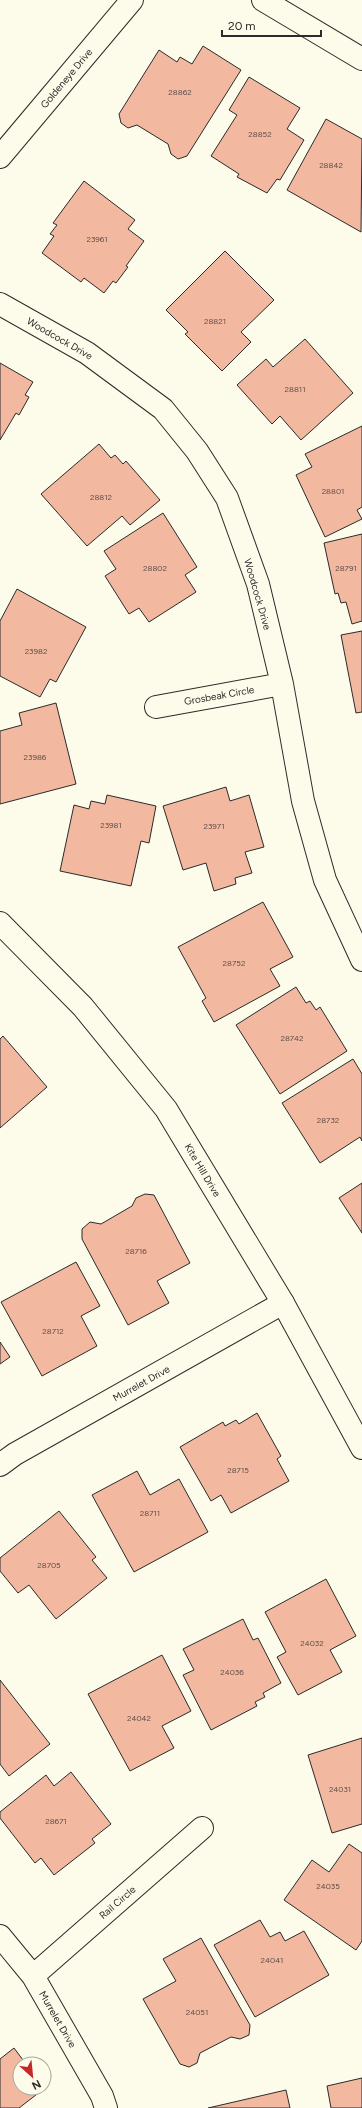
<svg xmlns="http://www.w3.org/2000/svg" width="362" height="2108" viewBox="0 0 362 2108" font-family="Figtree,sans-serif">
  <rect width="100%" height="100%" fill="#fdfbea"/>
  <path fill="#f2b8a0" stroke="#2b2b2b" d="M203 46 241 70 187 156 178 159 171 154 168 144 137 125 128 128 121 123 119 114 159 50 177 62 180 57 192 64Z
    M249 77 300 108 287 129 304 140 280 180 277 179 267 193 237 177 239 174 211 156 237 115 229 110Z
    M326 119 362 139 361 232 287 190Z
    M84 181 135 220 128 229 144 241 126 266 128 267 116 283 113 281 104 293 84 278 81 282 42 253 54 236 50 234 57 225 53 223Z
    M225 251 274 300 241 332 251 342 222 371 185 334 188 332 166 310Z
    M305 339 353 393 301 440 280 416 272 424 237 385 266 359 273 367Z
    M0 363 33 382 25 395 29 397 19 415 16 413 0 440Z
    M362 426V507L357 510 362 519 325 537 296 475 312 467 305 454Z
    M99 444 111 458 115 455 123 464 126 461 160 500 130 525 122 516 87 546 41 494Z
    M163 513 197 567 185 575 196 592 149 622 139 608 129 614 105 576 116 569 104 551Z
    M362 534V621L352 624 346 602 341 603 338 593 335 594 324 543Z
    M17 589 86 627 56 682 50 679 40 697 0 676V621Z
    M362 631V712L356 713 341 635Z
    M56 703 76 784 0 804V731L22 725 19 713Z
    M226 787 230 801 249 795 264 847 245 852 252 873 235 878 236 884 214 891 206 863 183 870 163 806Z
    M107 795 156 806 149 843 141 841 131 886 60 871 74 805 89 809 91 801 105 804Z
    M263 902 293 957 270 969 280 986 214 1022 202 1001 206 998 178 947Z
    M296 987 306 1003 310 1001 316 1010 320 1007 347 1051 280 1094 236 1025Z
    M3 1036 47 1087 0 1128V1039Z
    M353 1059 362 1074V1141L360 1137 320 1163 282 1103Z
    M362 1183V1233L339 1198Z
    M145 1194 154 1195 190 1263 157 1281 169 1303 128 1325 82 1239V1229L90 1222 101 1224 132 1206 136 1198Z
    M76 1262 100 1306 81 1316 97 1346 42 1376 1 1302Z
    M0 1342 10 1357 0 1364Z
    M257 1413 281 1456 277 1459 289 1481 231 1513 221 1495 211 1501 180 1447 223 1422 225 1426 236 1420 239 1424Z
    M137 1471 150 1495 179 1479 208 1532 134 1572 92 1495Z
    M59 1511 96 1557 92 1560 107 1578 56 1619 29 1585 18 1593 0 1571V1558Z
    M326 1579 356 1636 330 1650 342 1672 298 1695 277 1657 286 1652 265 1612Z
    M243 1619 253 1640 258 1638 281 1683 263 1693 265 1697 255 1702 257 1706 211 1730 183 1675 194 1670 183 1649Z
    M162 1655 191 1711 162 1726 174 1748 130 1771 88 1694Z
    M0 1680 50 1744 9 1776 0 1764Z
    M362 1738V1824L332 1833 308 1755Z
    M71 1772 111 1824 92 1839 95 1843 54 1875 41 1858 35 1863 0 1818V1812L46 1775 54 1786Z
    M349 1844 362 1853V1941L356 1950 284 1900 312 1860 329 1872Z
    M260 1920 270 1937 280 1932 285 1941 304 1931 329 1975 255 2017 214 1945Z
    M201 1938 250 2025 249 2035 240 2039 231 2037 200 2053 197 2063 189 2067 180 2064 143 1999 176 1981 163 1959Z
    M14 2048 26 2064H20V2088H45L19 2108H0V2059Z
    M362 2078V2108H331L327 2086Z
    M286 2090 290 2108H208Z"/>
  <g fill="none" stroke-linecap="round" stroke-linejoin="round">
    <g stroke="#2b2b2b" stroke-width="24">
      <path id="minor" d="M263 0 362 59
        M0 157 132 0
        M0 304 87 353 163 409 197 451 227 498 258 584 282 684 303 801 325 880 362 960
        M156 707 282 684
        M0 1465 15 1454 283 1303
        M0 1936 33 1976 102 2096 106 2108
        M33 1976 202 1828"/>
    </g>
    <g stroke="#2b2b2b" stroke-width="24">
      <path id="tertiary" d="M0 923 83 1007 166 1109 283 1303 362 1448"/>
    </g>
    <use href="#minor" stroke="#fdfbea" stroke-width="22"/>
    <use href="#tertiary" stroke="#fdfbea" stroke-width="22"/>
  </g>
  <g text-anchor="middle" stroke-width="3" stroke-linejoin="round" paint-order="stroke">
    <g font-size="8" fill="#5d4e48">
      <text x="180" y="95">28862</text>
      <text x="260" y="137">28852</text>
      <text x="331" y="168">28842</text>
      <text x="97" y="242">23961</text>
      <text x="215" y="324">28821</text>
      <text x="295" y="392">28811</text>
      <text x="333" y="494">28801</text>
      <text x="101" y="500">28812</text>
      <text x="155" y="571">28802</text>
      <text x="346" y="571">28791</text>
      <text x="36" y="654">23982</text>
      <text x="35" y="760">23986</text>
      <text x="111" y="828">23981</text>
      <text x="214" y="829">23971</text>
      <text x="234" y="966">28752</text>
      <text x="292" y="1041">28742</text>
      <text x="328" y="1123">28732</text>
      <text x="136" y="1254">28716</text>
      <text x="53" y="1334">28712</text>
      <text x="238" y="1473">28715</text>
      <text x="150" y="1516">28711</text>
      <text x="49" y="1568">28705</text>
      <text x="312" y="1646">24032</text>
      <text x="232" y="1675">24036</text>
      <text x="139" y="1721">24042</text>
      <text x="340" y="1792">24031</text>
      <text x="56" y="1824">28671</text>
      <text x="328" y="1889">24035</text>
      <text x="272" y="1963">24041</text>
      <text x="197" y="2015">24051</text>
    </g>
    <g font-size="10" fill="#2b2b2b" stroke="#fdfbea">
      <text transform="translate(66 78) rotate(-50)" y="4">Goldeneye Drive</text>
      <text transform="translate(60 338) rotate(30)" y="4">Woodcock Drive</text>
      <text transform="translate(258 594) rotate(74)" y="4">Woodcock Drive</text>
      <text transform="translate(219 695) rotate(-10)" y="4">Grosbeak Circle</text>
      <text transform="translate(203 1170) rotate(59)" y="4">Kite Hill Drive</text>
      <text transform="translate(141 1383) rotate(-29)" y="4">Murrelet Drive</text>
      <text transform="translate(117 1902) rotate(-41)" y="4">Rail Circle</text>
      <text transform="translate(58 2019) rotate(60)" y="4">Murrelet Drive</text>
    </g>
  </g>
  <g transform="translate(32 2076) rotate(153)"><circle r="19" fill="#fdfbea" stroke="#a9a89e"/>
  <path d="M0-3L7 15L0 10L-7 15Z" fill="#c62828"/>
  <text y="-6" font-size="11" font-weight="bold" text-anchor="middle" fill="#2b2b2b">N</text>
  </g>
  <path d="M222 30v6h99v-6" fill="none" stroke="#2b2b2b" stroke-width="2"/>
  <text x="228" y="30" font-size="12" fill="#2b2b2b" stroke="#fdfbea" stroke-width="3" paint-order="stroke">20 m</text>
</svg>
